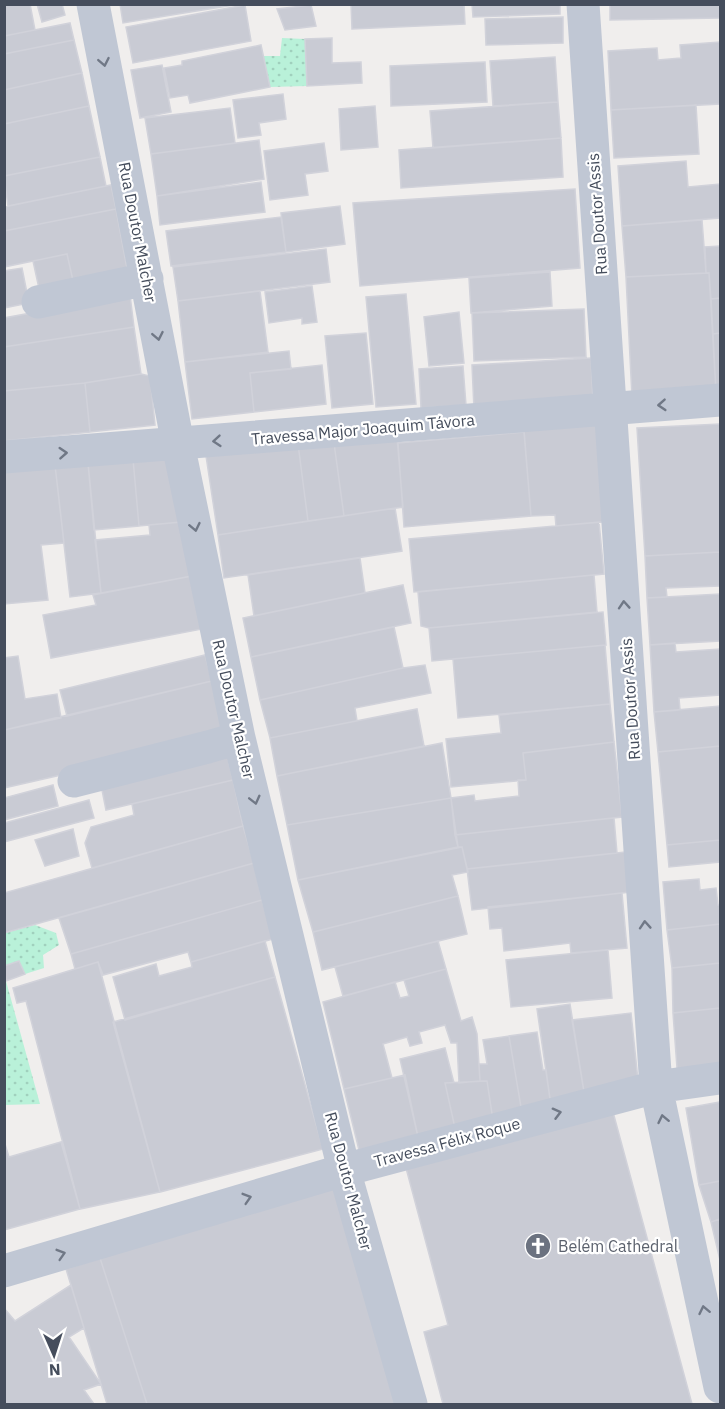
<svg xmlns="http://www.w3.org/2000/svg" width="725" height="1409" viewBox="0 0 725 1409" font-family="'IBM Plex Sans',sans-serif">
  <defs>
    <pattern id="grass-dots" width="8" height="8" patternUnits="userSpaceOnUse" patternTransform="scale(1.5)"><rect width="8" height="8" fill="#b9f1d9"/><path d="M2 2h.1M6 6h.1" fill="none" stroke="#a0d0bd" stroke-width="1.8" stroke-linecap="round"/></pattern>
  </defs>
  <rect width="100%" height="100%" fill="#f0eeed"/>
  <path fill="url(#grass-dots)" d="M282 38 305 39 307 86 270 87 263 56H280Z
    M35 925 56 933 59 945 43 955 44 968 25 974 19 961 5 966V933Z
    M6 981 40 1104 5 1105Z"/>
  <path fill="#c9cbd4" stroke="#d1d2da" stroke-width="1.5" d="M4 4H30L35 30 4 36Z
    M37 4H62L65 15 42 22Z
    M120 4H233V5L123 23Z
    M351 4H464L465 24 352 29Z
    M472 4H560V14L473 17Z
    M610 4H720V18L610 20Z
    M245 5 251 41 133 63 126 27Z
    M311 5 316 26 285 30 277 9Z
    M563 17V43L486 45 485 19Z
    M70 23 74 40 4 54V36Z
    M332 38V63L361 62 362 83 307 86 305 39Z
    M74 40 82 73 4 90V54Z
    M720 42V104L611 110 608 51 657 48 658 60 681 58 680 45Z
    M261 45 270 87 190 103 188 95 170 98 164 68 182 65V61Z
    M555 57 558 102 493 106 490 61Z
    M485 62 487 102 391 106 390 66Z
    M162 65 171 112 140 118 131 70Z
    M82 73 89 106 4 124V90Z
    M283 94 286 119 259 123 261 135 238 138 233 100Z
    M558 102 561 138 433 148 430 111Z
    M696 105 699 154 614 158 611 110Z
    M89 106 100 157 4 176V124Z
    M375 106 378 147 341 150 339 109Z
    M230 108 235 143 151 154 145 118Z
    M561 138 563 177 401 188 399 150Z
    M259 140 264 179 157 196 151 154Z
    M324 143 328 171 305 174 308 195 270 200 264 151Z
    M100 157 106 186 8 206 4 176Z
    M686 161 688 187 720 184V218L622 226 618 166Z
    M261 182 265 212 160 225 157 196Z
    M111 185 116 209 4 231V207Z
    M575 189 580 268 360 286 353 203Z
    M340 206 345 244 286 252 281 213Z
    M116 209 128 274 74 285 67 254 4 267V231Z
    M281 217 286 252 171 266 166 231Z
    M702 220 706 273 626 277 622 226Z
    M720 246V298L711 299 709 273H706L705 247Z
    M326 249 330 282 178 301 173 267Z
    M67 254 74 285 40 293 33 261Z
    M22 268 29 303 4 308V271Z
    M550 272 552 306 471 313 469 278Z
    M709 273 716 392 632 397 626 277Z
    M312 286 317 322 302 324V318L269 323 265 292Z
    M260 291 268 352 185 362 178 301Z
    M406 294 416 404 376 407 366 297Z
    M130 295 134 327 4 347V318Z
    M720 298V333L713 334 711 299Z
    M584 309 586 357 474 361 472 313Z
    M459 312 464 363 429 366 424 317Z
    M134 327 141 374 85 383 4 391V347Z
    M366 333 373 404 332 408 325 336Z
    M720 333V392H716L713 334Z
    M289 351 291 369 250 373 254 412 192 419 185 362Z
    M591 358 593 402 474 409 472 365Z
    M322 365 326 404 254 412 250 373Z
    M463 366 466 405 421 408 419 369Z
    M141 374 150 376 155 425 90 432 85 383Z
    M85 383 90 432 4 441V391Z
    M606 424 614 521 556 526 555 515 531 516 524 430Z
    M720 424V552L645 556 637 428Z
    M524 432 531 516 404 527 398 443Z
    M397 437 403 507 344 516 334 443Z
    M334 443 344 516 308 521 298 444Z
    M298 444 308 521 218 535 206 456Z
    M165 456 181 522 139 526 133 459Z
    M133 459 139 526 94 530 88 463Z
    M88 463 101 593 70 597 55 465Z
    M55 465 64 543 41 545 48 600 4 604V471Z
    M395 508 402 551 224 578 218 535Z
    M181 522 192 576 101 593 95 540 150 535 149 525Z
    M599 522 604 574 414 592 409 539Z
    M720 552V586L666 588 667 597 647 598 645 556Z
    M360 558 365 593 254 616 248 575Z
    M594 575 597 612 429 628 421 626 418 592Z
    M192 576 202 629 51 658 43 615 96 605 93 595Z
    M403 585 411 623 251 657 243 618Z
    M720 594V641L650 645 647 598Z
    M603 612 606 645 432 661 429 628Z
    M394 627 403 668 260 700 251 657Z
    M675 643 676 652 720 649V695L679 698 680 710 654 712 650 645Z
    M605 645 610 704 458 718 453 659Z
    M205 655 212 681 67 716 60 690Z
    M18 656 25 699 57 694 61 718 4 730V658Z
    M425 665 431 693 355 708 357 721 270 738 260 700 403 668Z
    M212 681 228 737 4 788V730Z
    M610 704 614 742 523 753 526 780 451 787 446 739 501 733 499 715Z
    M720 706V746L658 752 654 712Z
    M417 709 424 746 277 776 270 738Z
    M614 742 622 817 455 835 451 798 474 795 475 801 519 796 518 780H526L523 753Z
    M442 743 451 798 287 825 277 776Z
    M720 746V840L667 845 658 752Z
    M226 751 233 780 106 810 100 780Z
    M233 780 243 826 92 868 85 843 91 827 134 815 132 804Z
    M53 785 58 806 4 820V798Z
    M451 798 458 847 298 880 287 825Z
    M89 800 94 818 4 842V823Z
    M614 818 617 853 467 869 462 847H458L455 835Z
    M243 826 254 863 4 933V893Z
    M73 829 79 856 45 866 35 840Z
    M720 840V862L669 867 667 845Z
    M462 847 468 872 452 875 458 896 313 932 298 880Z
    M625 852 630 892 472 910 467 869Z
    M254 863 262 900 71 954 59 918Z
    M699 879 700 890 716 888 718 905H720V924L667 930 663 882Z
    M622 893 627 948 571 953 570 943 504 951 502 928 490 929 488 907Z
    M458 896 467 934 322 970 313 932Z
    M262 900 273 939 191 962 188 952 103 975 98 962 75 969 71 954Z
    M720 924V963L672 968 667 930Z
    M265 941 275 977 125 1020 113 977 156 964 159 976 192 967 191 962Z
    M438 941 446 969 343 996 335 967Z
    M608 950 612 998 511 1007 506 960Z
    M19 961 25 974 6 981 4 966Z
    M98 962 160 1192 80 1209 26 1001 17 1003 13 988Z
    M720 963V1008L673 1013 672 968Z
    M446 969 461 1021 472 1017 477 1034 480 1081 459 1083 457 1043H451L445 1025 419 1032 422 1043 410 1046 407 1037 383 1044 392 1078 344 1089 323 1002 395 982 400 998 409 996 404 980Z
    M275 977 323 1149 160 1192 113 1022Z
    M570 1004 585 1098 551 1106 537 1009Z
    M720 1008V1076L678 1082 673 1013Z
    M631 1013 638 1080 585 1098 572 1020Z
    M537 1032 543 1070H546L551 1106 522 1113 509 1036Z
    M509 1036 522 1113 493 1120 487 1081H480L479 1064H487L483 1040Z
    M445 1048 454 1083H445L455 1128 418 1137 400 1059Z
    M405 1075 418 1137 359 1150 344 1089Z
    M487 1081 493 1120 455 1128 445 1083Z
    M720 1102V1181L699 1185 686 1108Z
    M613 1112 692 1404H443L424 1332 448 1325 406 1168Z
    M4 1141 9 1157 61 1142 80 1209 4 1230Z
    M720 1181V1219L711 1222 699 1185Z
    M338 1185 399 1404H147L100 1258Z
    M720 1219V1260L711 1222Z
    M100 1258 147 1404H107L66 1269Z
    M71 1285 84 1328 69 1337 101 1384 84 1390 94 1404H4V1308L15 1321Z"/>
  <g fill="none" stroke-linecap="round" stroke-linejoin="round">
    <path stroke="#c0c7d4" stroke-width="33" d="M93 4 178 444 239 738 344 1170 411 1404
      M583 4 656 1087 720 1387
      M38 302 147 279
      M4 457 720 400
      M74 781 208 747 239 738
      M4 1271 344 1170 656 1087 720 1078"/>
  </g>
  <defs><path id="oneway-chevron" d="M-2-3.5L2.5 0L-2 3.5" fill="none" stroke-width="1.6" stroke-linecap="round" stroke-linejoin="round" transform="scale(1.5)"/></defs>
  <g stroke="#707886">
    <use href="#oneway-chevron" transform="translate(104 62) rotate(79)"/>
    <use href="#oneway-chevron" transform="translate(158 336) rotate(79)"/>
    <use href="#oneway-chevron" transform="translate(662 405) rotate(176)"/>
    <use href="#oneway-chevron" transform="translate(217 441) rotate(175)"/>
    <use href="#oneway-chevron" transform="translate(63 453) rotate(-4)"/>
    <use href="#oneway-chevron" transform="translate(195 527) rotate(78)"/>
    <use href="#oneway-chevron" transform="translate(624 605) rotate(-94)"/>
    <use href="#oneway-chevron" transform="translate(255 800) rotate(76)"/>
    <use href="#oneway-chevron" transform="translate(645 925) rotate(-94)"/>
    <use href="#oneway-chevron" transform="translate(557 1113) rotate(-15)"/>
    <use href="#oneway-chevron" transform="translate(663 1119) rotate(-102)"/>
    <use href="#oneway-chevron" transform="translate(247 1198) rotate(-17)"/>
    <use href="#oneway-chevron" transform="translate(61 1254) rotate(-17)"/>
    <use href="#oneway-chevron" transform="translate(704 1310) rotate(-102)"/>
  </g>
  <defs>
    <g id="church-disc" transform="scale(1.35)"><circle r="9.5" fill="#6b7280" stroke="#fff"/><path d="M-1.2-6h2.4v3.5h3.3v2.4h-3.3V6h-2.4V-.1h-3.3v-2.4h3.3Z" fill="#fff"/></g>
  </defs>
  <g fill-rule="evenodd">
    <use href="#church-disc" x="538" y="1246"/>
  </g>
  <g text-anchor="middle" stroke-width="4.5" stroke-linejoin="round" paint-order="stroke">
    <g font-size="16" fill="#454d5c" stroke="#fff">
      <text transform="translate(597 214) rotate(-94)" y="6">Rua Doutor Assis</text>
      <text transform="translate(138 232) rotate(79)" y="6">Rua Doutor Malcher</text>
      <text transform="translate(363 429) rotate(-5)" y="6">Travessa Major Joaquim Távora</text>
      <text transform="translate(630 699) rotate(-94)" y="6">Rua Doutor Assis</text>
      <text transform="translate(234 709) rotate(77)" y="6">Rua Doutor Malcher</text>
      <text transform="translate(447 1142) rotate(-15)" y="6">Travessa Félix Roque</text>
      <text transform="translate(349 1181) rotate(75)" y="6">Rua Doutor Malcher</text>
    </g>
    <g font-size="16" fill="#5b616d" stroke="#fff" text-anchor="start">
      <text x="558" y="1252">Belém Cathedral</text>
    </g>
  </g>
  <rect width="725" height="1409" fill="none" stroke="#454d5c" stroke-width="12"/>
  <g transform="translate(54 1355) rotate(177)" stroke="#ffffff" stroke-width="4.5" paint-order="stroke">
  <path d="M0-4.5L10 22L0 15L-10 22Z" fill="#454d5c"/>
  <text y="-9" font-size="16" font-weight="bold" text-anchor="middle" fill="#454d5c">N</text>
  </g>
</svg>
